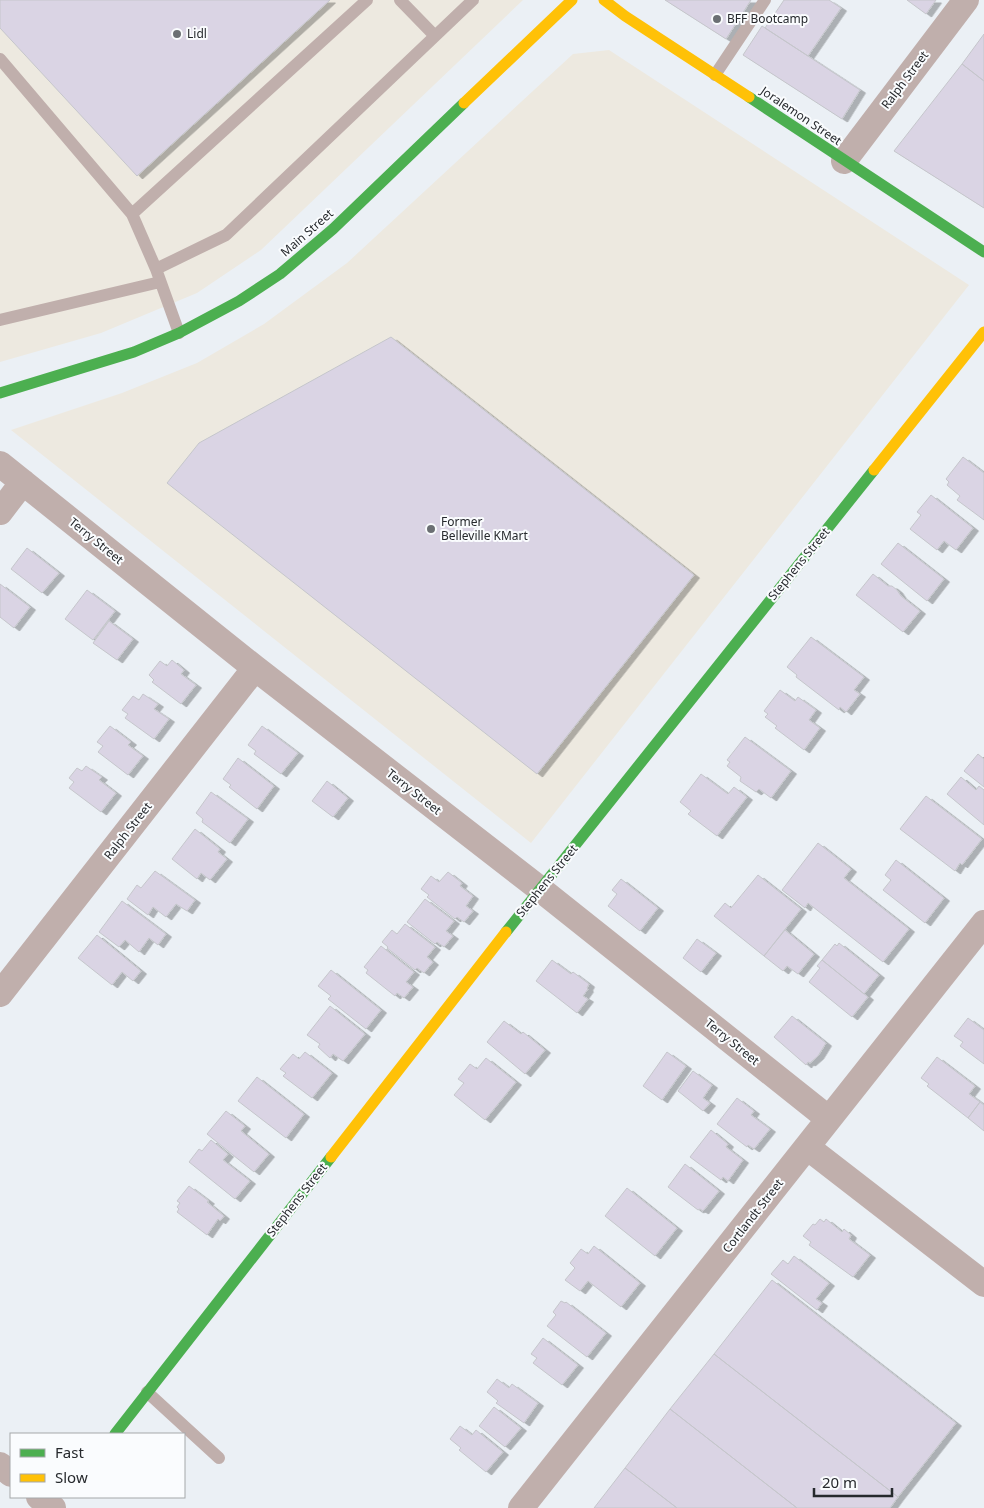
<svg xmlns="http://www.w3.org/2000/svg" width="984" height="1508" viewBox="0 0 984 1508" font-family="'Noto Sans',sans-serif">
  <defs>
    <filter id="shadow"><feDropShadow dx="5.5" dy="3" stdDeviation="0" flood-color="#0004"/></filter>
  </defs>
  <rect width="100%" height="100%" fill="#ebf0f5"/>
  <path fill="#ede9e0" d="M0 0H523L261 250 197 293 101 333 0 362Z
    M609 50 969 285 531 843 11 430 122 393 197 363 264 324 347 263 573 54Z"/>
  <path fill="#dad4e4" stroke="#c5c6cb" filter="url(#shadow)" d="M0 0H330L137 176 0 28Z
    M665 0H751L726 39Z
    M784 0H829L841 8 808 56 765 28Z
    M907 0H936L926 14Z
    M762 26 860 90 842 119 743 55Z
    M984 34V81L962 64Z
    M962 64 984 81V208L894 151Z
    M391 337 694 575 537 774 167 483 199 443Z
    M963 457 984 473V520L957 500 960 496 947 485 949 482 946 479Z
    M931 495 973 528 956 550 944 541 937 550 910 529 921 515 917 512Z
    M898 543 944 579 927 601 881 564Z
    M27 548 59 573 42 593 11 569Z
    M873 574 888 586H892L897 590 901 596 920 611 903 632 856 595Z
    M0 584 30 607 14 628 0 617Z
    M87 590 115 611 93 640 65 619Z
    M109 621 133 639 117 660 93 643Z
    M811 637 864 677 854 690 860 694 846 712 840 707 839 710 796 677 797 675 787 667Z
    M172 660 184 670 181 674 196 685 181 704 152 682 154 680 149 675 160 661 167 666Z
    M780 690 795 701 798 697 816 710 809 720 820 728 804 750 775 728 777 726 765 717 768 714 764 711Z
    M143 694 158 704 154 709 169 719 154 739 125 718 128 714 122 710 133 696 139 700Z
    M110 726 131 742 128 745 143 756 128 775 98 752 103 746 97 742Z
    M262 726 298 753 281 774 254 754 256 751 248 745Z
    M745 737 791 771 771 798 759 789 756 792 740 781 741 777 727 766 730 762 727 760Z
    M978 754 984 759V787L964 771Z
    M238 758 274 786 257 809 229 787 231 785 223 779Z
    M86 766 102 777 99 780 116 793 101 812 69 788 74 782 69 778 77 768 82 771Z
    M701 774 728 794 734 787 747 797 717 836 688 814 691 811 680 802Z
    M961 777 976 790 979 786 984 790V825L947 794Z
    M327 781 348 798 333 817 312 801Z
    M211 792 248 819 230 843 202 822 203 819 196 813Z
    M926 796 982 839 962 865 960 863 955 871 900 829Z
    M195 829 220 849 218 852 227 859 210 880 201 873 197 879 172 859Z
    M818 843 851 869 844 878 909 929 883 962 808 903 805 908 782 890Z
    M896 860 944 898 925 923 883 890 891 880 885 875Z
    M155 871 195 900 187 911 176 904 166 917 153 907 148 915 127 899 137 885 141 888Z
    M448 872 462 883 460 886 473 896 466 906 473 911 464 922 457 917 455 919 427 897 429 895 421 889 431 876 439 882Z
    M758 875 801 909 764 956 714 916 725 903 731 908Z
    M621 879 658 908 640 931 608 906 617 894 612 890Z
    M425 899 454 921 446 931 453 936 444 947 437 942 435 944 407 922Z
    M122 901 166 934 158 945 149 938 139 952 125 940 119 947 99 932Z
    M405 924 435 947 427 957 433 962 424 973 417 968 415 970 387 948 388 947 382 942 392 930 397 934Z
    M785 930 814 954 798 974 787 966 783 971 764 956Z
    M97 935 141 971 133 981 122 972 112 985 78 958Z
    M697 939 716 953 701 972 683 958Z
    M839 943 879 975 864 994 822 960 835 944 837 946Z
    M381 946 414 972 406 982 413 987 404 998 397 993 395 996 366 973 368 970 364 967Z
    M552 960 571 974 573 972 589 984 587 988 588 989 583 996 588 999 577 1013 536 981Z
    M822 960 868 997 852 1017 809 982 820 968 817 966Z
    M331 970 381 1010 366 1029 328 999 331 996 318 986Z
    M330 1006 365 1034 343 1061 333 1054 330 1058 318 1047 320 1044 307 1035Z
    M792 1016 826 1043 818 1056 810 1063 808 1062 806 1065 774 1037Z
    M968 1018 984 1030V1064L960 1046 963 1042 954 1036Z
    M504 1021 521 1034 523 1032 545 1050 525 1074 487 1042Z
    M305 1052 332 1073 312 1098 283 1076 286 1073 280 1069 293 1054 299 1059Z
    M667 1052 686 1066 662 1100 643 1086Z
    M937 1057 975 1086 969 1094 980 1102 968 1118 927 1086 929 1084 921 1078Z
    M486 1058 516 1082 485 1120 454 1095 464 1083 458 1079 470 1064 477 1069Z
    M693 1071 712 1085 703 1098 710 1103 703 1111 678 1091Z
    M257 1077 304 1114 286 1138 238 1101Z
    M737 1098 754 1111 751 1115 770 1129 754 1149 748 1145 747 1147 717 1124Z
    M980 1102 984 1105V1131L968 1118Z
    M226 1111 245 1126 241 1131 269 1154 254 1172 207 1134Z
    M711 1130 728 1144 726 1147 743 1160 728 1181 723 1177 721 1180 690 1157Z
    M211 1140 228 1154 223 1160 250 1181 235 1199 189 1162 199 1149 202 1151Z
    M685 1164 719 1191 703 1211 700 1209 698 1210 668 1187Z
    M189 1186 209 1201 207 1202 224 1216 220 1221 218 1219 207 1235 177 1212 179 1209 177 1207 180 1203 177 1201Z
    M627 1188 677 1228 655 1256 605 1216Z
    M820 1219 824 1222 826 1219 842 1232 844 1229 851 1235 849 1239 870 1255 853 1277 809 1245 811 1242 803 1236 813 1224 815 1225Z
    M594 1246 640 1283 621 1307 588 1281 580 1291 565 1280 575 1268 570 1263 581 1249 588 1254Z
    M794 1256 829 1283 816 1299 822 1303 817 1310 771 1274 783 1260 788 1264Z
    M772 1280 956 1423 898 1497 714 1354Z
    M561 1301 565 1303 566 1302 606 1333 587 1357 547 1326 556 1315 553 1312Z
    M543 1338 578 1365 562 1385 533 1363 537 1358 531 1354Z
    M714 1354 898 1497 890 1508H797L670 1409Z
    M497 1379 509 1388 512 1384 538 1403 524 1423 496 1403 498 1401 487 1392Z
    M494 1407 521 1428 505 1447 479 1426Z
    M670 1409 797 1508H677L625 1468Z
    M460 1426 472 1435 476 1430 503 1452 486 1472 459 1450 461 1448 450 1439Z
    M625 1468 677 1508H594Z"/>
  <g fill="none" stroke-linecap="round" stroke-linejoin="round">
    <path stroke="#c0afac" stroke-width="12" d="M400 0 435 36
      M0 59 132 214
      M715 75 765 0
      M156 269 226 235 473 0
      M0 320 160 282
      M179 333 156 269 132 214 367 0
      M147 1392 219 1458"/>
    <path stroke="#c0afac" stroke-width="26" d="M844 161 966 0
      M0 464 255 668 540 889 829 1119
      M0 512 23 482
      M0 994 255 668
      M807 1147 984 1284
      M0 1465 11 1474
      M39 1497 53 1508
      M521 1508 984 923"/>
    <path stroke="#4caf50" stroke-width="11" d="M749 97 984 252
      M0 393 134 352 179 333 239 301 280 274 333 229 464 103
      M506 932 874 470
      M115 1434 331 1157"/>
    <path stroke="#ffc107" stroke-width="11" d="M604 0 625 16 749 97
      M464 103 572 0
      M874 470 984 332
      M331 1157 506 932"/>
  </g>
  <g fill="#6b6f73" stroke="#fafcfe" stroke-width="2">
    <circle cx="717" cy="19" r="5"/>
    <circle cx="177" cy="34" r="5"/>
    <circle cx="431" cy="529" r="5"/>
  </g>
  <g text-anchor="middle" stroke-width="4" stroke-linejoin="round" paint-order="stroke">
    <g font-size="12" fill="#26292d" stroke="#fafcfe" text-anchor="start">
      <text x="727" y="23">BFF Bootcamp</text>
      <text x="187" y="38">Lidl</text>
      <text x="441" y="526">Former<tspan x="441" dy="14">Belleville KMart</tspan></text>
    </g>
    <g font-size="12" fill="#26292d" stroke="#fafcfe">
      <text transform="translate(905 80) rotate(-53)" y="4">Ralph Street</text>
      <text transform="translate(801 116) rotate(34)" y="4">Joralemon Street</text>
      <text transform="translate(307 233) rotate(-41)" y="4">Main Street</text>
      <text transform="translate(96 541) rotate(39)" y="4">Terry Street</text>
      <text transform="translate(799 564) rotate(-51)" y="4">Stephens Street</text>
      <text transform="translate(414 792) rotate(38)" y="4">Terry Street</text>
      <text transform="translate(128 831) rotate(-52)" y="4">Ralph Street</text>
      <text transform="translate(547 881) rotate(-51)" y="4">Stephens Street</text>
      <text transform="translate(732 1042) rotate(39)" y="4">Terry Street</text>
      <text transform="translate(297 1200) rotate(-52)" y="4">Stephens Street</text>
      <text transform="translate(753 1216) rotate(-52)" y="4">Cortlandt Street</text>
    </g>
  </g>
  <rect x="10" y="1433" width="175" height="65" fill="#fafcfe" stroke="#a5a8aa"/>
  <rect x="20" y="1449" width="25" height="8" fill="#4caf50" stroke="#a5a8aa"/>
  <text x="55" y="1458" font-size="15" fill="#26292d">Fast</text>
  <rect x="20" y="1474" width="25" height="8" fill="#ffc107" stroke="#a5a8aa"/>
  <text x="55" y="1483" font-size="15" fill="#26292d">Slow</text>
  <path d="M814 1488v8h78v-8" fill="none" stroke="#26292d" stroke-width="2.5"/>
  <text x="822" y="1488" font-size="15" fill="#26292d" stroke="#fafcfe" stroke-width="4" paint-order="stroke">20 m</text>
</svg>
